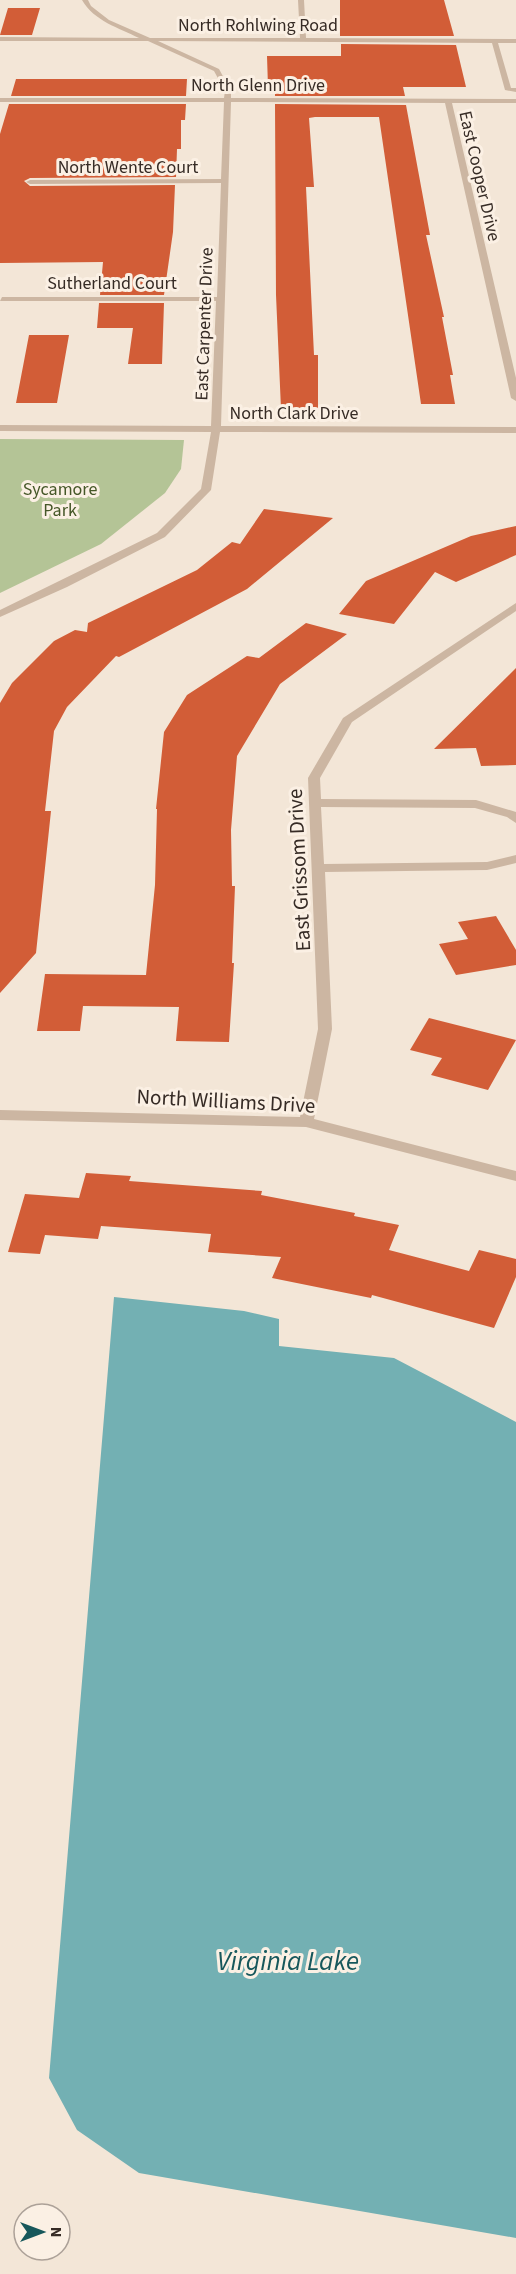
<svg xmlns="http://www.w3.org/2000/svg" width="516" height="2274" viewBox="0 0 516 2274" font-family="'Source Sans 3',sans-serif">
  <rect width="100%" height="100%" fill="#f3e6d7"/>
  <path fill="#b4c496" d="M0 439 184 440 181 469 165 493 101 544 0 593Z"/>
  <path fill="#73b0b3" d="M114 1297 244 1311 279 1319V1346L394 1358 516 1422V2238L139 2173 77 2130 49 2078Z"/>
  <path fill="#d25d37" d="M340 0H444L454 36H340Z
    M8 8H40L32 35H0Z
    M341 44 456 45 466 87H403L405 96H275V87H268L267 56H341Z
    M16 79H187L186 96H11Z
    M9 104H186L185 120H181V149H177L176 177 30 178 24 181 30 186 175 185 173 232 164 295H100L103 262 0 263V134Z
    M275 104 406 105 430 235H426L444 317H442L453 375H450L455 404H421L379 117H315L309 118 314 187H306L314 355H318V409H281L276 295Z
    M99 303H164L162 364H128L133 328H97Z
    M29 335H69L57 403H16Z
    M264 509 333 518 247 589 119 657 116 656 67 707 54 731 45 811H51L36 953 0 993V703L12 683 54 641 75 630 87 632 88 623 197 570 232 542 240 544Z
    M516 526V555L456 582 435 572 394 624 339 614 366 581 471 536Z
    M306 623 347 634 280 684 237 756 231 830 232 886H235L232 963H234L229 1042 176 1041 179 1007 83 1006 80 1031H37L45 974 146 975 155 885 157 809H156L164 732 187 695 247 656 259 658Z
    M516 668V765L481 766 476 748 434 749Z
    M496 916 516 950V965L456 975 439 944 468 939 458 922Z
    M429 1018 516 1040 488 1090 431 1075 442 1058 410 1050Z
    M86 1173 131 1176 129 1181 262 1191 261 1195 355 1213 354 1216 399 1225 389 1250 469 1271 479 1250 516 1259V1277L494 1328 372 1295 371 1298 272 1278 281 1257 208 1252 211 1234 101 1226 98 1239 45 1235 40 1254 8 1252 25 1194 79 1198Z"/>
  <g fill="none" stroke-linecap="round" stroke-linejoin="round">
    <path fill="#ccb6a2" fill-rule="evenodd" d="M82 0H88L91 6 109 20 150 38H300L298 0H304L306 38 516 39V43H498L511 88H516V92L505 90 492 43 158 41 219 69 231 91V98L516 99V103H452L516 378V401L511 398 445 103 231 102 221 426 516 427V433L220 432 211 490 165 537 67 587 0 617V610L157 533 201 489 211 432 0 431V425L211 426 216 301H0L2 297H217L221 183 30 184 26 182 30 180 221 179 224 102H0V98H224L225 91 214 71 148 41H0V37L139 38C119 28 94 21 82 0Z
      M516 603V611L352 722 320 778 321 799 476 800 516 812V823L507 817 475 808 321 807 324 864 487 862 516 855V863L487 870 325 872 332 1029 314 1119 516 1171V1181L306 1127 0 1120V1110L300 1117 318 1029 308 778 343 718Z"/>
  </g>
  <g text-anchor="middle" stroke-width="6" stroke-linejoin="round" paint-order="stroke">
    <g font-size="18" fill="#362b25" stroke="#fbf0e4">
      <text x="258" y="31">North Rohlwing Road</text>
      <text x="258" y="91">North Glenn Drive</text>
      <text x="128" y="173">North Wente Court</text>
      <text transform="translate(480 176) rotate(77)" y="6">East Cooper Drive</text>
      <text x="112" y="289">Sutherland Court</text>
      <text transform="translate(204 324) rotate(-88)" y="6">East Carpenter Drive</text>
      <text x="294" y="419">North Clark Drive</text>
    </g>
    <g font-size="18" fill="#455727" stroke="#fbf0e4">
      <text x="60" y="495">Sycamore<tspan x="60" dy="21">Park</tspan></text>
    </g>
    <g font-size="21" fill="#362b25" stroke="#fbf0e4">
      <text transform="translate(299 870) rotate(-93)" y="7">East Grissom Drive</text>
      <text transform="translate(226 1101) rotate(3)" y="7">North Williams Drive</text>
    </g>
    <g font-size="27" font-style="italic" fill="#17575b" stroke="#fbf0e4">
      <text x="288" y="1970">Virginia Lake</text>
    </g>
  </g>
  <g transform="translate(42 2232) rotate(90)"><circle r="28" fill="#fbf0e4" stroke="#aca198" stroke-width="1.5"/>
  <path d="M0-4.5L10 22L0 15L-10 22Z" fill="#17575b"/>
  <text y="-9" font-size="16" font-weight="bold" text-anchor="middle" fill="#362b25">N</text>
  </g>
</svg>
